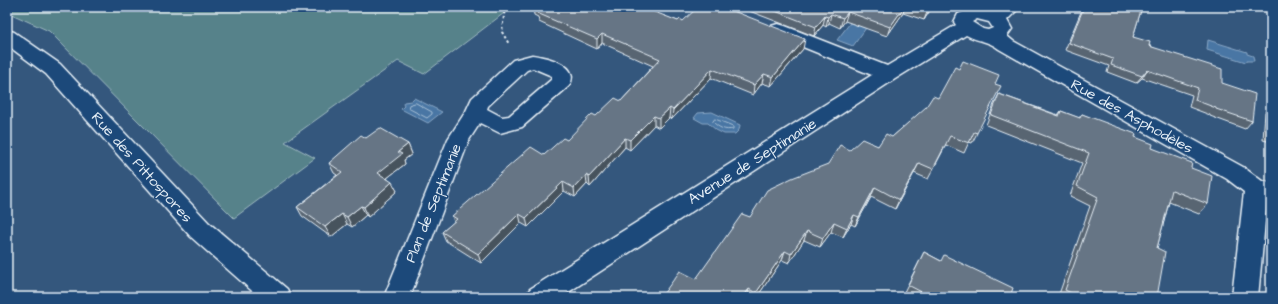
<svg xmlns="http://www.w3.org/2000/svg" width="1278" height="304" viewBox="0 0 1278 304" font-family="'Architects Daughter',sans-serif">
  <rect width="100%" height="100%" fill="#34577d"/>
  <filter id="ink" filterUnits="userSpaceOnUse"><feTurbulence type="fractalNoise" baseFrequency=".025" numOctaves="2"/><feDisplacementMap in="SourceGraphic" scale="8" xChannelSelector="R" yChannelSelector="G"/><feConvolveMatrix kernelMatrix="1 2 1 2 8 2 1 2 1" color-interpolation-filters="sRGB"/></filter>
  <g filter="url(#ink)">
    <path fill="#56828a" stroke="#9fbac1" d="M7 7H512L424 74 398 61 285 142 315 158 234 218 49 31 7 12Z"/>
    <path fill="#4976a4" stroke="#89a7c6" d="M850 23 866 28 853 46 837 40Z
      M1208 40 1247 52V54L1253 56 1254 61H1246V62L1207 50Z
      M414 98 442 112 428 123 401 109 404 106 403 104 404 102 411 101Z
      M712 112 740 125 739 130 735 134H724L716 130 708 123H703L694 118 698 113Z"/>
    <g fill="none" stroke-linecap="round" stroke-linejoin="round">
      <path stroke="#a8c0d6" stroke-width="1" d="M416 103 432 112V114L427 118 408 108 409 105Z
        M715 119 733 126V129C725 131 719 128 713 122Z"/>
      <g stroke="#e8f1f8" stroke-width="3">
        <path id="minor" d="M1000 7H1020L1007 20 1012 29 1007 36 1013 41 1243 167 1262 181 1271 183V201L1267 200 1258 297H1232L1244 192 1227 179 999 49C987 40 979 42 966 35L895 79 561 297H526L530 289 872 75 771 34 769 30 771 26 778 24 785 26 887 66 956 25 954 22 958 14 974 8 995 11ZM977 19 989 22 993 28 988 30 983 29 972 22Z
          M532 55C547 57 582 65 569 86L522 127 500 133 480 123 469 140 410 297H384L448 139 466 111 472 98 513 60ZM533 68 552 76V79L509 116 502 117 487 109 488 106 527 70Z"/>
      </g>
      <g stroke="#e8f1f8" stroke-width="3">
        <path id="tertiary" d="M7 30 14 32 60 64 209 223 287 289 291 297H259L191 237 46 74 7 45Z"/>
      </g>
      <path stroke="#e8f1f8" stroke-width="2" stroke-dasharray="2.5 2.5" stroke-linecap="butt" d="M505 7 502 32 509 44"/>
      <use href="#minor" fill="#1f4a7a" fill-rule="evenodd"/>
      <use href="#tertiary" fill="#1f4a7a" fill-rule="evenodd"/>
    </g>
    <path fill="#586572" stroke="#e8f1f8" d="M533 7H622L629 10H645L678 21H683L803 49 771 86 762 83 753 95 711 78 672 119 669 118 659 128 654 125 630 150 625 147 590 187 587 184 575 197 564 191 528 227 521 223 481 263 446 241 442 232 454 222 452 216 567 140 596 116 621 101 653 66 602 43 597 49 539 22 538 17 534 15Z
      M739 7H932L924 20 903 13 887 36 845 21 840 28 829 23 826 27 823 25 814 36Z
      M1083 7H1142L1133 37 1222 83 1252 121 1245 129 1210 116V115L1189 107 1192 95 1142 78 1136 83 1107 72 1109 66 1065 50Z
      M999 94 1058 115 1061 111 1079 118 1082 114 1135 137 1152 148 1191 168 1208 204 1199 214 1169 202 1157 248V297H1058L1090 206 1070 196 1082 163 986 125 994 104Z
      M938 98 977 133 972 143 969 142 964 153 946 145 928 179 914 173 895 209 871 197 855 226 851 224 843 237 831 232 820 247 804 240 789 263 782 260 757 297H661L696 279 750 217 850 150 878 146 892 137Z
      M1271 105V142L1263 140 1265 112Z
      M366 138 408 144 412 154 404 160 405 164 387 178 397 191 368 217 366 215 352 227 347 224 331 237 302 216 297 207 337 175 334 173 329 163Z
      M924 252 1010 297H908L903 294Z"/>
    <path fill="#47525d" stroke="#e8f1f8" d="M904 7H905L903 13 887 36 890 27Z
      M930 7H932L924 20 928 10Z
      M848 12 845 21 840 28 843 18Z
      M831 14 829 23 826 27 828 17Z
      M825 16 823 25 814 36 816 27Z
      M602 34V43L597 49V39Z
      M805 39 803 49 771 86 773 77Z
      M712 69 711 78 672 119 673 110Z
      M1147 70 1142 78 1136 83 1142 76Z
      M764 74 762 83 753 95 754 85Z
      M670 108 669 118 659 128V118Z
      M654 116V125L630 150V140Z
      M625 138V147L590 187 589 177Z
      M408 144 412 154 404 160 405 164 382 182 378 173 398 152Z
      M919 163 914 173 895 209 899 200Z
      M586 175 587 184 575 197 574 188Z
      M392 182 397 191 368 217 364 207Z
      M563 182 564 191 528 227 526 218Z
      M875 187 871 197 855 226 859 217Z
      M361 206 366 215 352 227 347 217Z
      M342 214 347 224 331 237 325 227Z
      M519 214 521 223 481 263 478 254Z
      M854 215 851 224 843 237 847 228Z
      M834 222 831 232 820 247 823 238Z
      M807 231 804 240 789 263 791 254Z
      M785 251 782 260 757 297H755L756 293Z
      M749 289 747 297H743Z"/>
    <path fill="#667585" stroke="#e8f1f8" d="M536 7H622L629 10 633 7H637L645 10 647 9 678 21 680 19 683 21 698 7H723L805 39 773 77 764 74 754 85 712 69 673 110 670 108 659 118 654 116 630 140 625 138 589 177 586 175 574 188 563 182 526 218 519 214 478 254 442 232 457 219 452 216 531 147 544 155 563 138 567 140 592 114 596 116 615 98 621 101 660 59 602 34 597 39 537 13 542 10Z
      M765 7H904L890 27 848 12 843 18 831 14 828 17 825 16 816 27Z
      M918 7H930L928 10Z
      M1084 7H1142L1133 37 1150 42 1149 46 1222 69V83L1255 94 1252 121 1216 109V108L1195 100 1198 88 1147 70 1142 76 1111 65 1113 59 1069 43Z
      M963 61 999 75 995 84 1001 86 977 133 974 132 969 143 950 136 933 169 919 163 899 200 875 187 859 217 854 215 847 228 834 222 823 238 807 231 791 254 785 251 756 293 749 289 743 297H661L680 271 696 279 742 214 750 217 767 190 792 178 828 164 840 145 850 150 862 139 878 146 886 134 892 137 926 107 933 96 938 98 955 67 959 69Z
      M999 94 1059 116 1061 111 1080 118 1082 114 1136 134 1135 137 1153 144 1152 148 1192 163 1191 168 1212 176 1208 204 1172 190 1157 248 1165 252 1157 297H1079L1065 290 1098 197 1077 186 1089 153 991 115Z
      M1271 105V134L1269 133Z
      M380 128 408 144 398 152 402 154 378 173 392 182 364 207 361 206 347 217 342 214 325 227 297 207 342 172 329 163 361 135 366 138Z
      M924 252 941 261 944 255 1013 288 1010 297H931L908 285Z"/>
  </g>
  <g text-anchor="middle" stroke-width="3" stroke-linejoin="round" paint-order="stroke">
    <g font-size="15" fill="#e8f1f8" stroke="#1f4a7a">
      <text transform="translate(1132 116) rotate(29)" y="5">Rue des Asphodèles</text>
      <text transform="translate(752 161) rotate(-32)" y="5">Avenue de Septimanie</text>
      <text transform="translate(142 167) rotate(48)" y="5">Rue des Pittospores</text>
      <text transform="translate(433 203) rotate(-68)" y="5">Plan de Septimanie</text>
    </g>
  </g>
  <rect width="1278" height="304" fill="none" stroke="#1f4a7a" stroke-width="24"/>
  <rect x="12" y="12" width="1254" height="280" fill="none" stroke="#e8f1f8" stroke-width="1.5" filter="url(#ink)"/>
</svg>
